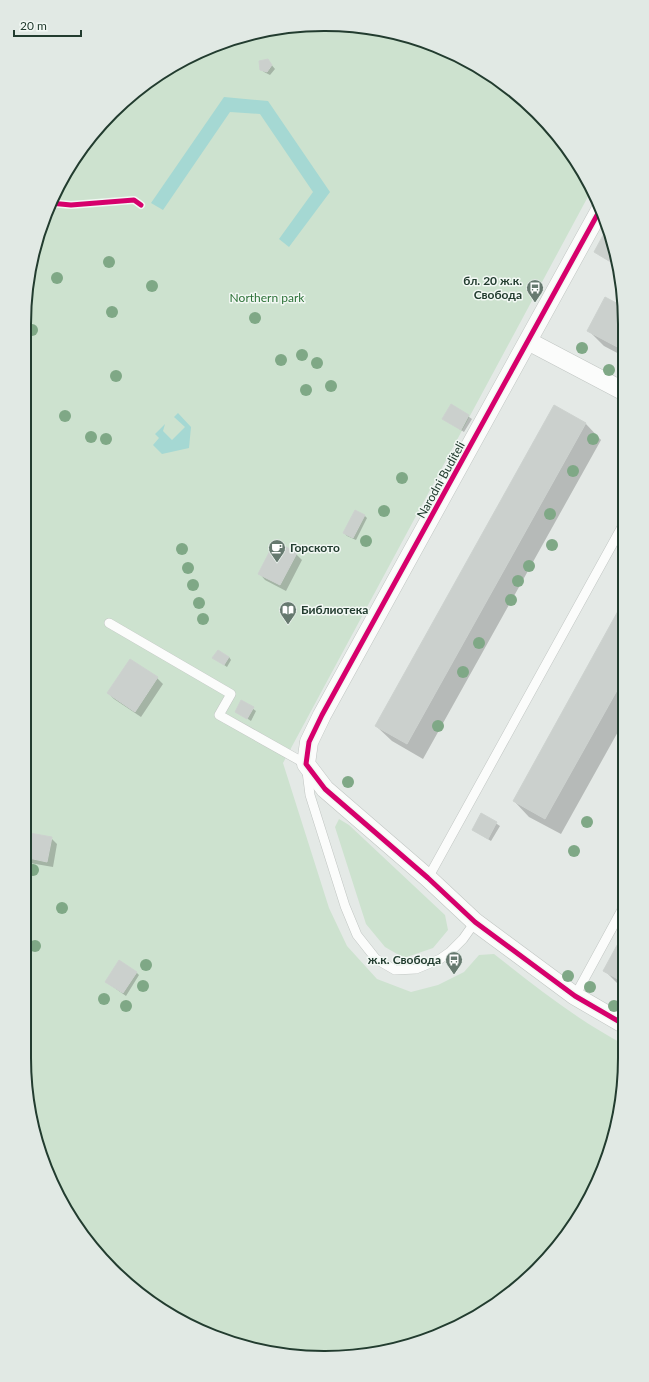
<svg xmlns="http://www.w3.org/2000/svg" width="649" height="1382" viewBox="0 0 649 1382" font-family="Lato,sans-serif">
  <rect width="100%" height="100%" fill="#e4e9e6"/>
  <path fill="#cde2cf" d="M324 24 383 30 439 47 507 86 563 141 591 191 283 763 329 908 347 946 377 979 411 992 438 985 464 972 479 955 494 954C536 987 577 1020 625 1045V1058L619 1116 602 1172 550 1256 475 1318 421 1342 364 1355 266 1352 174 1318 98 1255 64 1208 40 1154 24 1057V324L30 266 47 210 75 158 112 112 157 75 209 47 266 30Z
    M339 819 349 825 445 915 448 930 433 948 404 958 385 947 366 924 335 827Z"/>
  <path fill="#a5d8d3" d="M224 97 268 101 330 192 289 247 279 239 313 192 260 114 230 112 163 210 151 203Z
    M178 413 191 427 189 448 162 454 153 445 159 438 155 434 165 424 163 431 172 440 185 427 174 417Z"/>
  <path fill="#0003" d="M270 63 275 69 270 75 264 72 261 69Z
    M607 230 615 258 612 263 595 252Z
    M606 299 622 308 623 356 604 346 589 331Z
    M452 405 472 419 464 432 447 421Z
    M554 407 586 424 601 440 423 759 392 741 376 726Z
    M364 515 367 518 356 540 347 536 344 533Z
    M296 554 302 560 286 591 265 580 259 573Z
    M623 605 624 721 561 834 529 817 514 801Z
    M229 657 231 660 227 667 214 658Z
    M157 678 163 684 141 717 114 699 108 693Z
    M242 701 256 711 251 721 236 711Z
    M482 814 500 826 491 841 473 830Z
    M24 833 51 838 57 844 53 867 24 862Z
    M625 941V988L620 986 604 970Z
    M136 972 139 975 126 996 106 982Z"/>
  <path fill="#cbd0cd" stroke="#cdd2cf" d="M268 59 272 65 267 72 260 70 259 61Z
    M607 228 614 253 609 261 594 252Z
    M605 297 622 306 623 350 587 331Z
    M451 404 469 415 461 430 442 419Z
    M554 405 586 423 407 744 375 726Z
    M355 510 365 515 353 538 343 533Z
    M275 541 297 553 280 585 258 574Z
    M623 602 624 678 545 819 513 801Z
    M218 650 229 657 224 665 212 658Z
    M130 659 158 677 135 712 107 693Z
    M241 700 254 707 247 719 235 712Z
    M481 813 497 822 488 839 472 830Z
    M24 832 52 837 47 862 24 857Z
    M621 938 625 940V983L603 971Z
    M119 960 137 972 123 993 105 982Z"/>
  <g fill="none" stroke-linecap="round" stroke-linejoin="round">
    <g stroke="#c1c6c3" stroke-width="10">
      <path id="service" d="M109 623 231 694 219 715 306 764 310 795 345 906 357 935 376 959 395 970 416 969 440 959 450 952 463 939 475 922
        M428 878 623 525
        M575 996 624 906"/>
    </g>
    <g stroke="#c1c6c3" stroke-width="19">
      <path id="minor" d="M601 208 322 715 309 742 306 764 325 789 428 878 475 922 575 996 625 1025
        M528 341 623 391"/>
    </g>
    <use href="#service" stroke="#fbfcfb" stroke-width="9"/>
    <use href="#minor" stroke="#fbfcfb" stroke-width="18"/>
    <g stroke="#f2f8f4" stroke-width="8">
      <path id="cycleway" d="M50 203 71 205 134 200 141 205
        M601 208 322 715 309 742 306 764 325 789 428 878 475 922 575 996 625 1025"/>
    </g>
    <use href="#cycleway" stroke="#d6006c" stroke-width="5"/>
  </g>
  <g fill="#7fa886">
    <circle cx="109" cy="262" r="6"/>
    <circle cx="57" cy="278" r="6"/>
    <circle cx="152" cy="286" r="6"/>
    <circle cx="112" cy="312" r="6"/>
    <circle cx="255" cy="318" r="6"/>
    <circle cx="32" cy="330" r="6"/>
    <circle cx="582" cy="348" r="6"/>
    <circle cx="302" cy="355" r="6"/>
    <circle cx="281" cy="360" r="6"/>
    <circle cx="317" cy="363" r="6"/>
    <circle cx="609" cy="370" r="6"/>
    <circle cx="116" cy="376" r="6"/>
    <circle cx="331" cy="386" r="6"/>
    <circle cx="306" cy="390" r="6"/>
    <circle cx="65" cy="416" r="6"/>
    <circle cx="91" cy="437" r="6"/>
    <circle cx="106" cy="439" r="6"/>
    <circle cx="593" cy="439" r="6"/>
    <circle cx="573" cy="471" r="6"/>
    <circle cx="402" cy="478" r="6"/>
    <circle cx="384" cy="511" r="6"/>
    <circle cx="550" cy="514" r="6"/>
    <circle cx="366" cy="541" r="6"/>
    <circle cx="552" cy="545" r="6"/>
    <circle cx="182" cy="549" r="6"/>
    <circle cx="529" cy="566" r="6"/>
    <circle cx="188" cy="568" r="6"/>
    <circle cx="518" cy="581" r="6"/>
    <circle cx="193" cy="585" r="6"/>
    <circle cx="511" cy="600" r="6"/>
    <circle cx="199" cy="603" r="6"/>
    <circle cx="203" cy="619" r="6"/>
    <circle cx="479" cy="643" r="6"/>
    <circle cx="463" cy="672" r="6"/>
    <circle cx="438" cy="726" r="6"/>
    <circle cx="348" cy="782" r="6"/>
    <circle cx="587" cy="822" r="6"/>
    <circle cx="574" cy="851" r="6"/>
    <circle cx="33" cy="870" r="6"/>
    <circle cx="62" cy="908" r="6"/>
    <circle cx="35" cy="946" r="6"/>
    <circle cx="146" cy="965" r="6"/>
    <circle cx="568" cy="976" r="6"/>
    <circle cx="143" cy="986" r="6"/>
    <circle cx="590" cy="987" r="6"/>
    <circle cx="104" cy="999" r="6"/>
    <circle cx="126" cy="1006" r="6"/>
    <circle cx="614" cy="1006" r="6"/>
  </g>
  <defs>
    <g id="bus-pin" transform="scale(0.9)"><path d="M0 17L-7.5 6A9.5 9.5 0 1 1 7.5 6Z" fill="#66796f" stroke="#f2f8f4"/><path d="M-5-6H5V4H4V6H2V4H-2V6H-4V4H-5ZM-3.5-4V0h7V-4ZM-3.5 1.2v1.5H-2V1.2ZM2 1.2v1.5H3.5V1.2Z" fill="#fff"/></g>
    <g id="cafe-pin" transform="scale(0.9)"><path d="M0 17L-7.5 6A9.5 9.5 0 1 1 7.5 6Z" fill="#66796f" stroke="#f2f8f4"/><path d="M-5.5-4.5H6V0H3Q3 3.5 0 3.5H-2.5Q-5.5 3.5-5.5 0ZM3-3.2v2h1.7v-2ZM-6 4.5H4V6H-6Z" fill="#fff"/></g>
    <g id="library-pin" transform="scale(0.9)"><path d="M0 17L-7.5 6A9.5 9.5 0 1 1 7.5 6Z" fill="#66796f" stroke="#f2f8f4"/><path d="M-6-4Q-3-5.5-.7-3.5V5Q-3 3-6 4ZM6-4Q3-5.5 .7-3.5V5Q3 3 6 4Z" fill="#fff"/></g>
  </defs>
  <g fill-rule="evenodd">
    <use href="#bus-pin" x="535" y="288"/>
    <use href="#cafe-pin" x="277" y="548"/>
    <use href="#library-pin" x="288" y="610"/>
    <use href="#bus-pin" x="454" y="960"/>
  </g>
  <g text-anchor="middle" stroke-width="3" stroke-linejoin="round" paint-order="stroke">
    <g font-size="12" font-weight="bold" fill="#223c2f" stroke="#f2f8f4" text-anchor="end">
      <text x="522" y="285">бл. 20 ж.к.<tspan x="522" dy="14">Свобода</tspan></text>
      <text x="290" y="552" text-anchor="start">Горското</text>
      <text x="301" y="614" text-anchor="start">Библиотека</text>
      <text x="441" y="964">ж.к. Свобода</text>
    </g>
    <g font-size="12" fill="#2d7238" stroke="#f2f8f4">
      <text x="267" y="302">Northern park</text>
    </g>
    <g font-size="12" fill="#223c2f" stroke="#f2f8f4">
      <text transform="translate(441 480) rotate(-61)" y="4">Narodni Buditeli</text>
    </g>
  </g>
  <path d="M0 0H649V1382H0ZM324 31H325A293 293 0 0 1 618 324V1058A293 293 0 0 1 325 1351H324A293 293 0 0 1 31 1058V324A293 293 0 0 1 324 31Z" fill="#e1e9e4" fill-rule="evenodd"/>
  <path fill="none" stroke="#223c2f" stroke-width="2" d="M324 31H325A293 293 0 0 1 618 324V1058A293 293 0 0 1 325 1351H324A293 293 0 0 1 31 1058V324A293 293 0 0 1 324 31Z"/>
  <path d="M14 30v6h67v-6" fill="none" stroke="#223c2f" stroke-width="2"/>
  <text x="20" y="30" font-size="12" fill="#223c2f" stroke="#f2f8f4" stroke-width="3" paint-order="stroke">20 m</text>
</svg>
